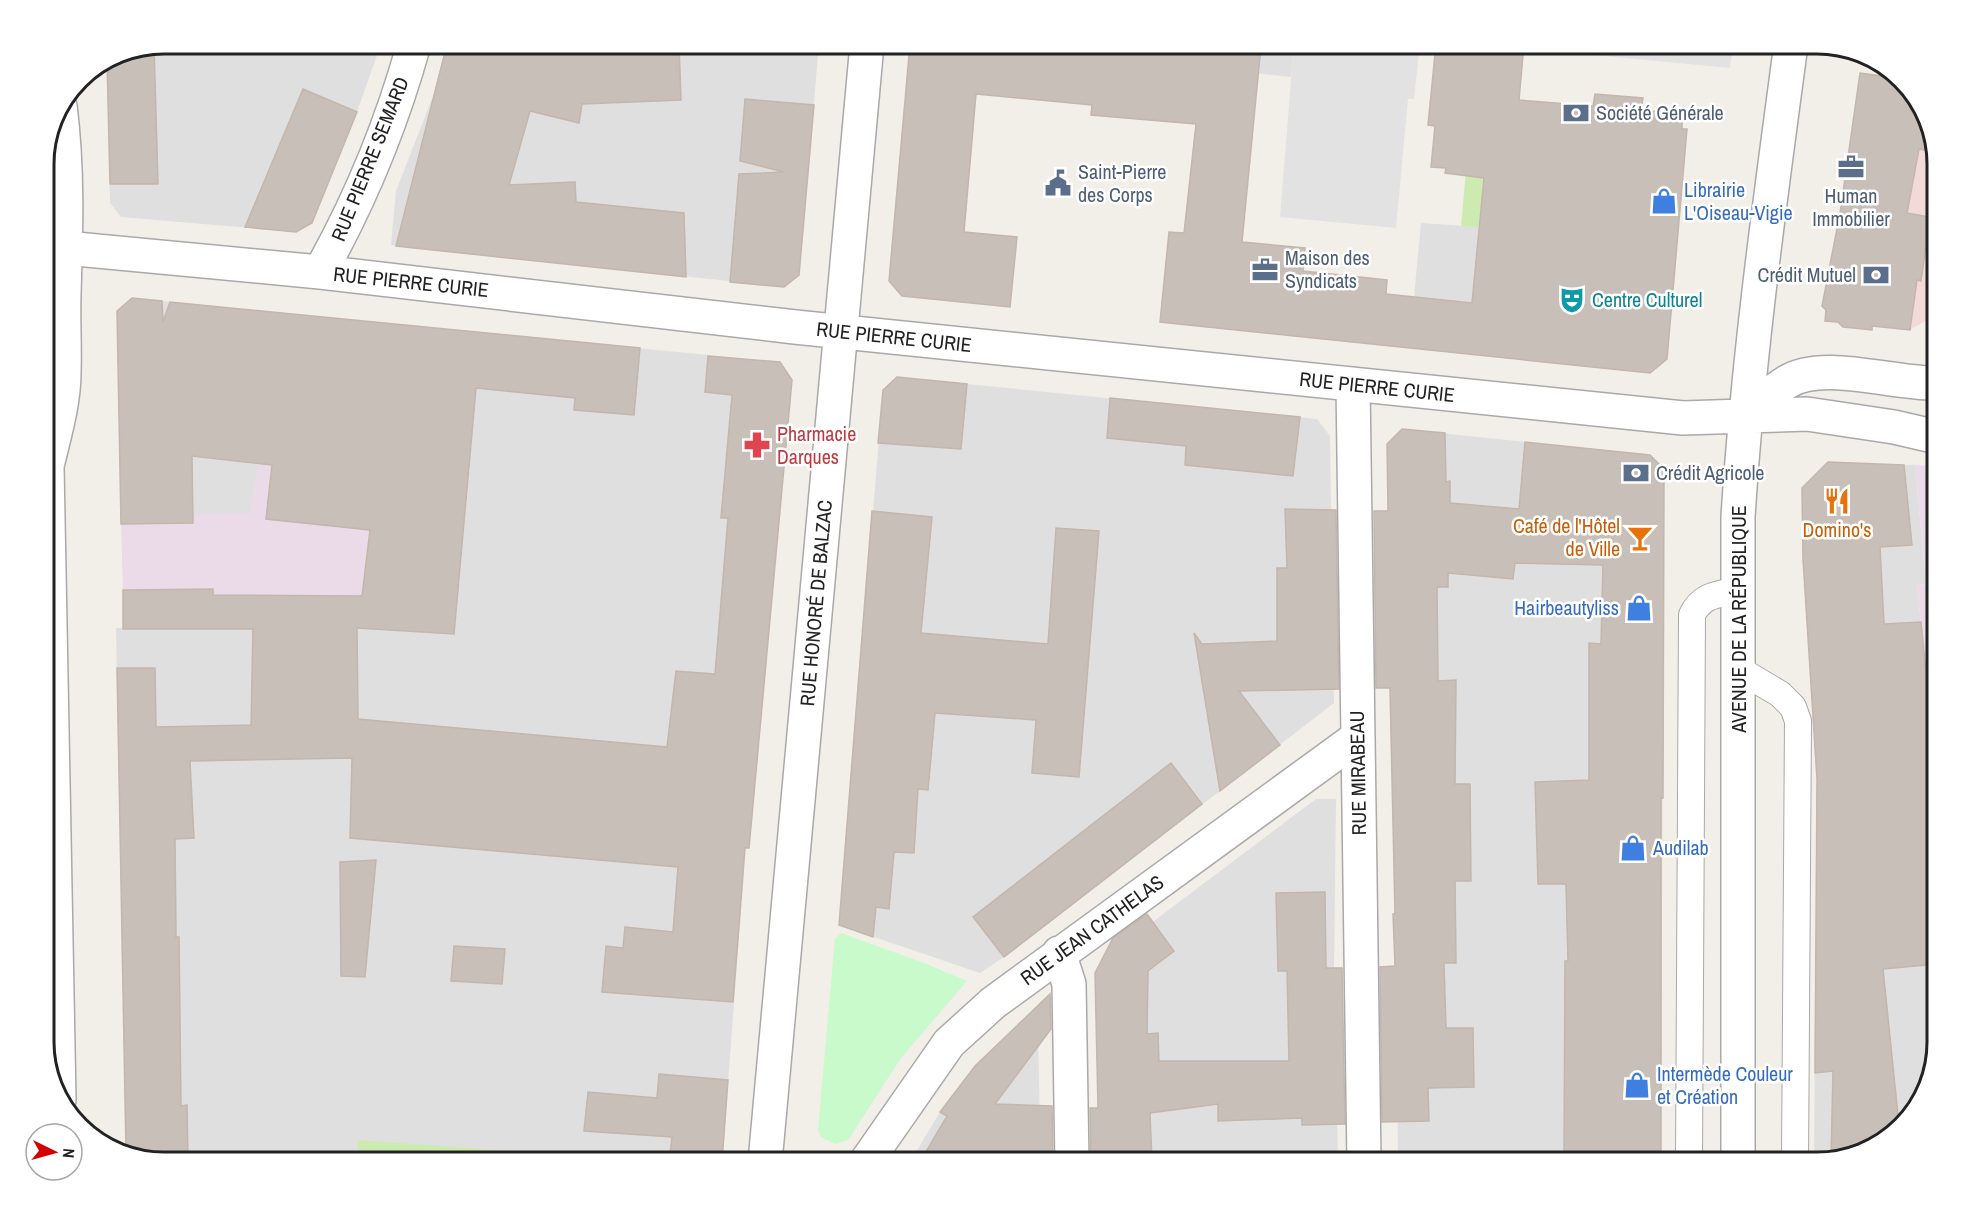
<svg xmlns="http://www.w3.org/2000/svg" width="1981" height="1206" viewBox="0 0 1981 1206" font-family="'Archivo Narrow',sans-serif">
  <rect width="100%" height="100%" fill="#f2efe9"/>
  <path fill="#e0dfdf" d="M164 44H381L357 112 312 223 296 232 121 217 110 203 107 60 118 53Z
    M447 44H819L799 275 784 287 391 245 396 191 433 96Z
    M922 44H1294L1291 77 1191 66Z
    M1421 223 1480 227 1470 354 1414 297Z
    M132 298 780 362 792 380 749 848 692 843 352 758 351 838 744 872 722 1162H620V1159L358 1141V1162H164L126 1152 116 628H357L454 634 470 464 262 442 251 514H193V523L121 524 117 311Z
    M897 377 1317 419 1330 436 1334 703 1004 957 980 973 839 925 883 390Z
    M1402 429 1650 455 1664 469 1661 1162H1398L1396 914 1390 710H1393L1387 444Z
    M1885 465H1915L1926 584 1917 585 1937 782V1043L1921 1103 1877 1147 1814 1162 1817 779 1804 579Z
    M1316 799H1336L1334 968 1338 1162H1099L1095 973 1102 960Z
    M1021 1022 1038 1036 1041 1162H910L940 1112 975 1066Z"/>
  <path fill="#f2dad9" d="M1860 73 1896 78 1921 103 1937 156V314L1910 330 1873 326 1872 330 1843 327 1838 322 1825 321Z"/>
  <path fill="#ebdbe8" d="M261 442 470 463 454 634 357 628 124 629 121 524 192 523 193 514 251 513Z
    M1915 465 1937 466V782L1917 585 1926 584Z"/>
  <path fill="#cdebb0" d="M1466 171 1511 175 1505 229 1461 226Z
    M358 1140 620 1159V1162H358Z"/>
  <path fill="#c8facc" d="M841 933 924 963 967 981 901 1058 848 1140 835 1144 821 1137 818 1130 835 939Z"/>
  <path fill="#e2e2e2" d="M1294 44H1420L1414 99H1408L1396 228 1280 217Z
    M1564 44H1733L1730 68 1563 52Z"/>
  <path fill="#c7bfb8" stroke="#c4b6ab" stroke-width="1.5" d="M447 44H679L681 100 582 104 579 123 530 111 509 185 575 182 576 202 684 213 686 277 396 246Z
    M910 44H1253V45L1261 46 1242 242 1305 248 1303 271 1387 280 1386 294 1472 303 1484 178 1445 173 1446 168 1431 167 1435 126 1428 125 1436 44H1524L1519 100 1593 106 1595 94 1643 98 1641 110 1682 114V129H1687L1667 359 1650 373 1160 322 1169 232 1184 233 1196 124 1091 115 1092 105 976 94 964 232 1017 237 1010 307 902 296 889 281Z
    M154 45 158 184H110L107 60 118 53Z
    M1860 73 1896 78 1921 103 1936 152 1919 149 1907 213 1930 217 1921 281 1917 280 1910 330 1872 326V330L1843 327 1838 322 1825 321 1826 310 1822 306 1840 213Z
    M303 89 357 112 312 223 296 232 245 227Z
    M745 99 814 105 799 275 784 287 730 282 739 174 784 172 740 161Z
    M132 298 162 301 163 322 170 302 640 348 634 415 574 410 575 398 476 388 454 634 357 628 358 719 667 747 676 671 715 674 728 518H721L732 395 705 392 708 356 780 362 792 380 749 848H745L733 1002 602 992 606 946 623 948 625 927 673 932 678 867 350 838 352 758 190 761 194 838 175 839 176 937H179L181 1106 187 1105 188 1162H164L126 1152 117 668H155L156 727 251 725 253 629H123V590L213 589V595L362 596 370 530 266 519 272 465 192 456 193 523 121 524 117 311Z
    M897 377 967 384 961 449 878 443 883 390Z
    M1110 398 1300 417 1293 476 1185 465 1186 446 1107 438Z
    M1402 429 1445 433 1446 482 1450 481V503L1519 509 1525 442 1650 455 1664 469 1663 798H1661V1162H1564L1565 961H1568L1566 884H1538L1535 782 1589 780V643L1601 644 1603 565 1515 563 1513 579 1448 573V587H1437L1438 681 1456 680 1455 784H1470L1471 881H1455L1456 963H1444L1446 1028H1473L1474 1087 1428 1088 1429 1121 1382 1122 1380 967 1395 966 1393 914H1395L1390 688H1376L1374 511H1388L1387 444Z
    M1828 462 1904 465 1912 545 1880 547 1884 624 1921 622 1937 783V964L1883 969 1899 1125 1877 1147 1831 1159 1833 1071 1815 1073 1817 779 1803 559 1802 488Z
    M1285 509 1336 510 1339 689 1239 691 1280 745 1220 791 1194 633 1202 644 1277 641V568H1287Z
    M872 511 932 517 921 633 1048 644 1056 528 1099 531 1079 777 1032 773 1036 720 935 713 928 790 918 789 914 853 894 852 889 909 876 907 873 937 839 925Z
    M1171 763 1202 804 1004 957 973 917Z
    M376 860 365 977 341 976 340 862Z
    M1325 892 1326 968H1342L1345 1124 1302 1125V1118L1218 1121V1104L1150 1113 1152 1162H1091L1090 1108H1098L1095 973 1113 938 1147 914 1174 951 1148 971 1147 1034 1158 1033 1159 1061H1289L1287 971H1278L1276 893Z
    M454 946 505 949 502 984 451 981Z
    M1050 994 1051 1029 995 1104 1052 1106 1053 1162H920L947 1116 940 1112 975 1066Z
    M659 1074 728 1080 722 1162H669L672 1137 584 1131 588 1092 657 1098Z"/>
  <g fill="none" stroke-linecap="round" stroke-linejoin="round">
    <g stroke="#a9a9a9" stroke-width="28">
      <path id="service" d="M1738 669 1780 694 1793 707 1798 721 1795 1162
        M1689 1162 1692 615C1702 594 1718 595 1738 590"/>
    </g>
    <g stroke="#a9a9a9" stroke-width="36">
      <path id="minor" d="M44 246 320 272 795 327 1683 418 1807 414 1894 427 1937 437
        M320 272C360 201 392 123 414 44
        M1353 384 1364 1162
        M1744 416C1758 405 1772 391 1787 382 1823 359 1896 385 1937 383
        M1059 953 1069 984 1072 1162
        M765 1162 867 44
        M866 1162 949 1043 993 1003 1358 737
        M1738 1162V517C1748 358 1770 201 1791 44"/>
    </g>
    <g stroke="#a9a9a9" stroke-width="36">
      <path id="tertiary" d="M44 453 47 466 59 1100
        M47 466C54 436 64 404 64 372 65 346 63 320 64 294 66 231 68 168 60 106"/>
    </g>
    <use href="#service" stroke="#fff" stroke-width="26"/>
    <use href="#minor" stroke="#fff" stroke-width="33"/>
    <use href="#tertiary" stroke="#fff" stroke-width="33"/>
  </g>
  <defs>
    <g id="bank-bare" transform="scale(2.07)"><path d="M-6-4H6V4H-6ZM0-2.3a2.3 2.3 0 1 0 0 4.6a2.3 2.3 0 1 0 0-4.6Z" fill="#5c6f8a" stroke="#fff" stroke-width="2.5" paint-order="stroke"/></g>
    <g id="office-bare" transform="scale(2.07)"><path d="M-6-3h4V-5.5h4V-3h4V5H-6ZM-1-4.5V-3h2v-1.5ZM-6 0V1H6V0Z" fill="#5c6f8a" stroke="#fff" stroke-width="2.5" paint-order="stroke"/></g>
    <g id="civic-bare" transform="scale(2.07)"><path d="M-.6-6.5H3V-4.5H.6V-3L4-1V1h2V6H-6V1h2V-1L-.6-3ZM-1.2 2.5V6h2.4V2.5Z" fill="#5c6f8a" stroke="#fff" stroke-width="2.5" paint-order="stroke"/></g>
    <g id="shop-bare" transform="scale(2.07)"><path d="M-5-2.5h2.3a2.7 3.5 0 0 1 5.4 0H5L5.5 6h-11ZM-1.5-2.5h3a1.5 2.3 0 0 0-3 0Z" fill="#3f7fe0" stroke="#fff" stroke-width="2.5" paint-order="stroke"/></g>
    <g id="theatre-bare" transform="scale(2.07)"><path d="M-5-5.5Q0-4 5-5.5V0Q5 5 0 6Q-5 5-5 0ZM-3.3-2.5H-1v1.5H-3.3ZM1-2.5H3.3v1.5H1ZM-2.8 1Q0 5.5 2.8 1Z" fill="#0f9aa8" stroke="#fff" stroke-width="2.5" paint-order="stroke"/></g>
    <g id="pharmacy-bare" transform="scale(2.07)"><path d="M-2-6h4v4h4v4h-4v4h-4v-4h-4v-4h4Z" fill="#e0444e" stroke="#fff" stroke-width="2.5" paint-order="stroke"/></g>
    <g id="restaurant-bare" transform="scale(2.07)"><path d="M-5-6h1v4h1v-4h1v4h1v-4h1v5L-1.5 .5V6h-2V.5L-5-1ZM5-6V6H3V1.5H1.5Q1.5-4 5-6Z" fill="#e8710a" stroke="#fff" stroke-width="2.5" paint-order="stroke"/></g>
    <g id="bar-bare" transform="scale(2.07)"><path d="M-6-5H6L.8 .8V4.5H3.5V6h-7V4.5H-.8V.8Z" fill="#e8710a" stroke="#fff" stroke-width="2.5" paint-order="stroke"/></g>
  </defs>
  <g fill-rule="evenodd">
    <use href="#bank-bare" x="1576" y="113"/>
    <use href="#office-bare" x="1851" y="167"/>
    <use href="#civic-bare" x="1058" y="183"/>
    <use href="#shop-bare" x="1664" y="201"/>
    <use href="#office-bare" x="1265" y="270"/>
    <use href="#bank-bare" x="1876" y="275"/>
    <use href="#theatre-bare" x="1572" y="300"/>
    <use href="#pharmacy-bare" x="757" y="445"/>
    <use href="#bank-bare" x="1636" y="473"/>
    <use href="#restaurant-bare" x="1837" y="501"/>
    <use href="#bar-bare" x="1640" y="538"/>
    <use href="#shop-bare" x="1639" y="608"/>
    <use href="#shop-bare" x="1633" y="848"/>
    <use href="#shop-bare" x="1637" y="1085"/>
  </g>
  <g text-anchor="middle" stroke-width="5" stroke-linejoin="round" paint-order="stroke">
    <g font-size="20" fill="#4e5e75" stroke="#fff" text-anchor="start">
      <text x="1596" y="120">Société Générale</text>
      <text x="1078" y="179">Saint-Pierre<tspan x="1078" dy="23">des Corps</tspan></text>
      <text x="1851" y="203" text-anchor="middle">Human<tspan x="1851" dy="23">Immobilier</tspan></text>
      <text x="1285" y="265">Maison des<tspan x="1285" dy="23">Syndicats</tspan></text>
      <text x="1856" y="282" text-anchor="end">Crédit Mutuel</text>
      <text x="1656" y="480">Crédit Agricole</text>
    </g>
    <g font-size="20" fill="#222" stroke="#fff">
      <text transform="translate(370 159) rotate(-68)" y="7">RUE PIERRE SEMARD</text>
      <text transform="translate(411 282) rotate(6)" y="7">RUE PIERRE CURIE</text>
      <text transform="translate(894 337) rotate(6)" y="7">RUE PIERRE CURIE</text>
      <text transform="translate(1377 387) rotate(6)" y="7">RUE PIERRE CURIE</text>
      <text transform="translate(816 603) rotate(-85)" y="7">RUE HONORÉ DE BALZAC</text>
      <text transform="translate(1739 619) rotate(-90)" y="7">AVENUE DE LA RÉPUBLIQUE</text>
      <text transform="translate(1358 773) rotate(-91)" y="7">RUE MIRABEAU</text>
      <text transform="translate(1092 930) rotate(-36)" y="7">RUE JEAN CATHELAS</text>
    </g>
    <g font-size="20" fill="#366cbe" stroke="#fff" text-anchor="start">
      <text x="1684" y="197">Librairie<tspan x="1684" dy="23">L'Oiseau-Vigie</tspan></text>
      <text x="1619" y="615" text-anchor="end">Hairbeautyliss</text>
      <text x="1653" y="855">Audilab</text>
      <text x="1657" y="1081">Intermède Couleur<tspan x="1657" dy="23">et Création</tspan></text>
    </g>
    <g font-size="20" fill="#0d838f" stroke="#fff" text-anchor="start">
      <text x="1592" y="307">Centre Culturel</text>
    </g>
    <g font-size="20" fill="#be3a42" stroke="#fff" text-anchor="start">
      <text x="777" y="441">Pharmacie<tspan x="777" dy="23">Darques</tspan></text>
    </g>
    <g font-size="20" fill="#c56008" stroke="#fff" text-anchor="end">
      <text x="1620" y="533">Café de l'Hôtel<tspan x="1620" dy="23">de Ville</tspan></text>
      <text x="1837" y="537" text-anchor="middle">Domino's</text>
    </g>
  </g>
  <path d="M0 0H1981V1206H0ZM164 54H1817A110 110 0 0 1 1927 164V1042A110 110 0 0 1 1817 1152H164A110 110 0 0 1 54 1042V164A110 110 0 0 1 164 54Z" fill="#fff" fill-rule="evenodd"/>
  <path fill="none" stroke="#222" stroke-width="3" d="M164 54H1817A110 110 0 0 1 1927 164V1042A110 110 0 0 1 1817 1152H164A110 110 0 0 1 54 1042V164A110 110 0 0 1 164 54Z"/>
  <g transform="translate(54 1152) rotate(95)"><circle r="28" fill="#ffffff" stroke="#a7a7a7" stroke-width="1.5"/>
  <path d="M0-4.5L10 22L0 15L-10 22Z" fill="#d40000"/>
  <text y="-9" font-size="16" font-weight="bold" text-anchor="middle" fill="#222222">N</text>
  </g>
</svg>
